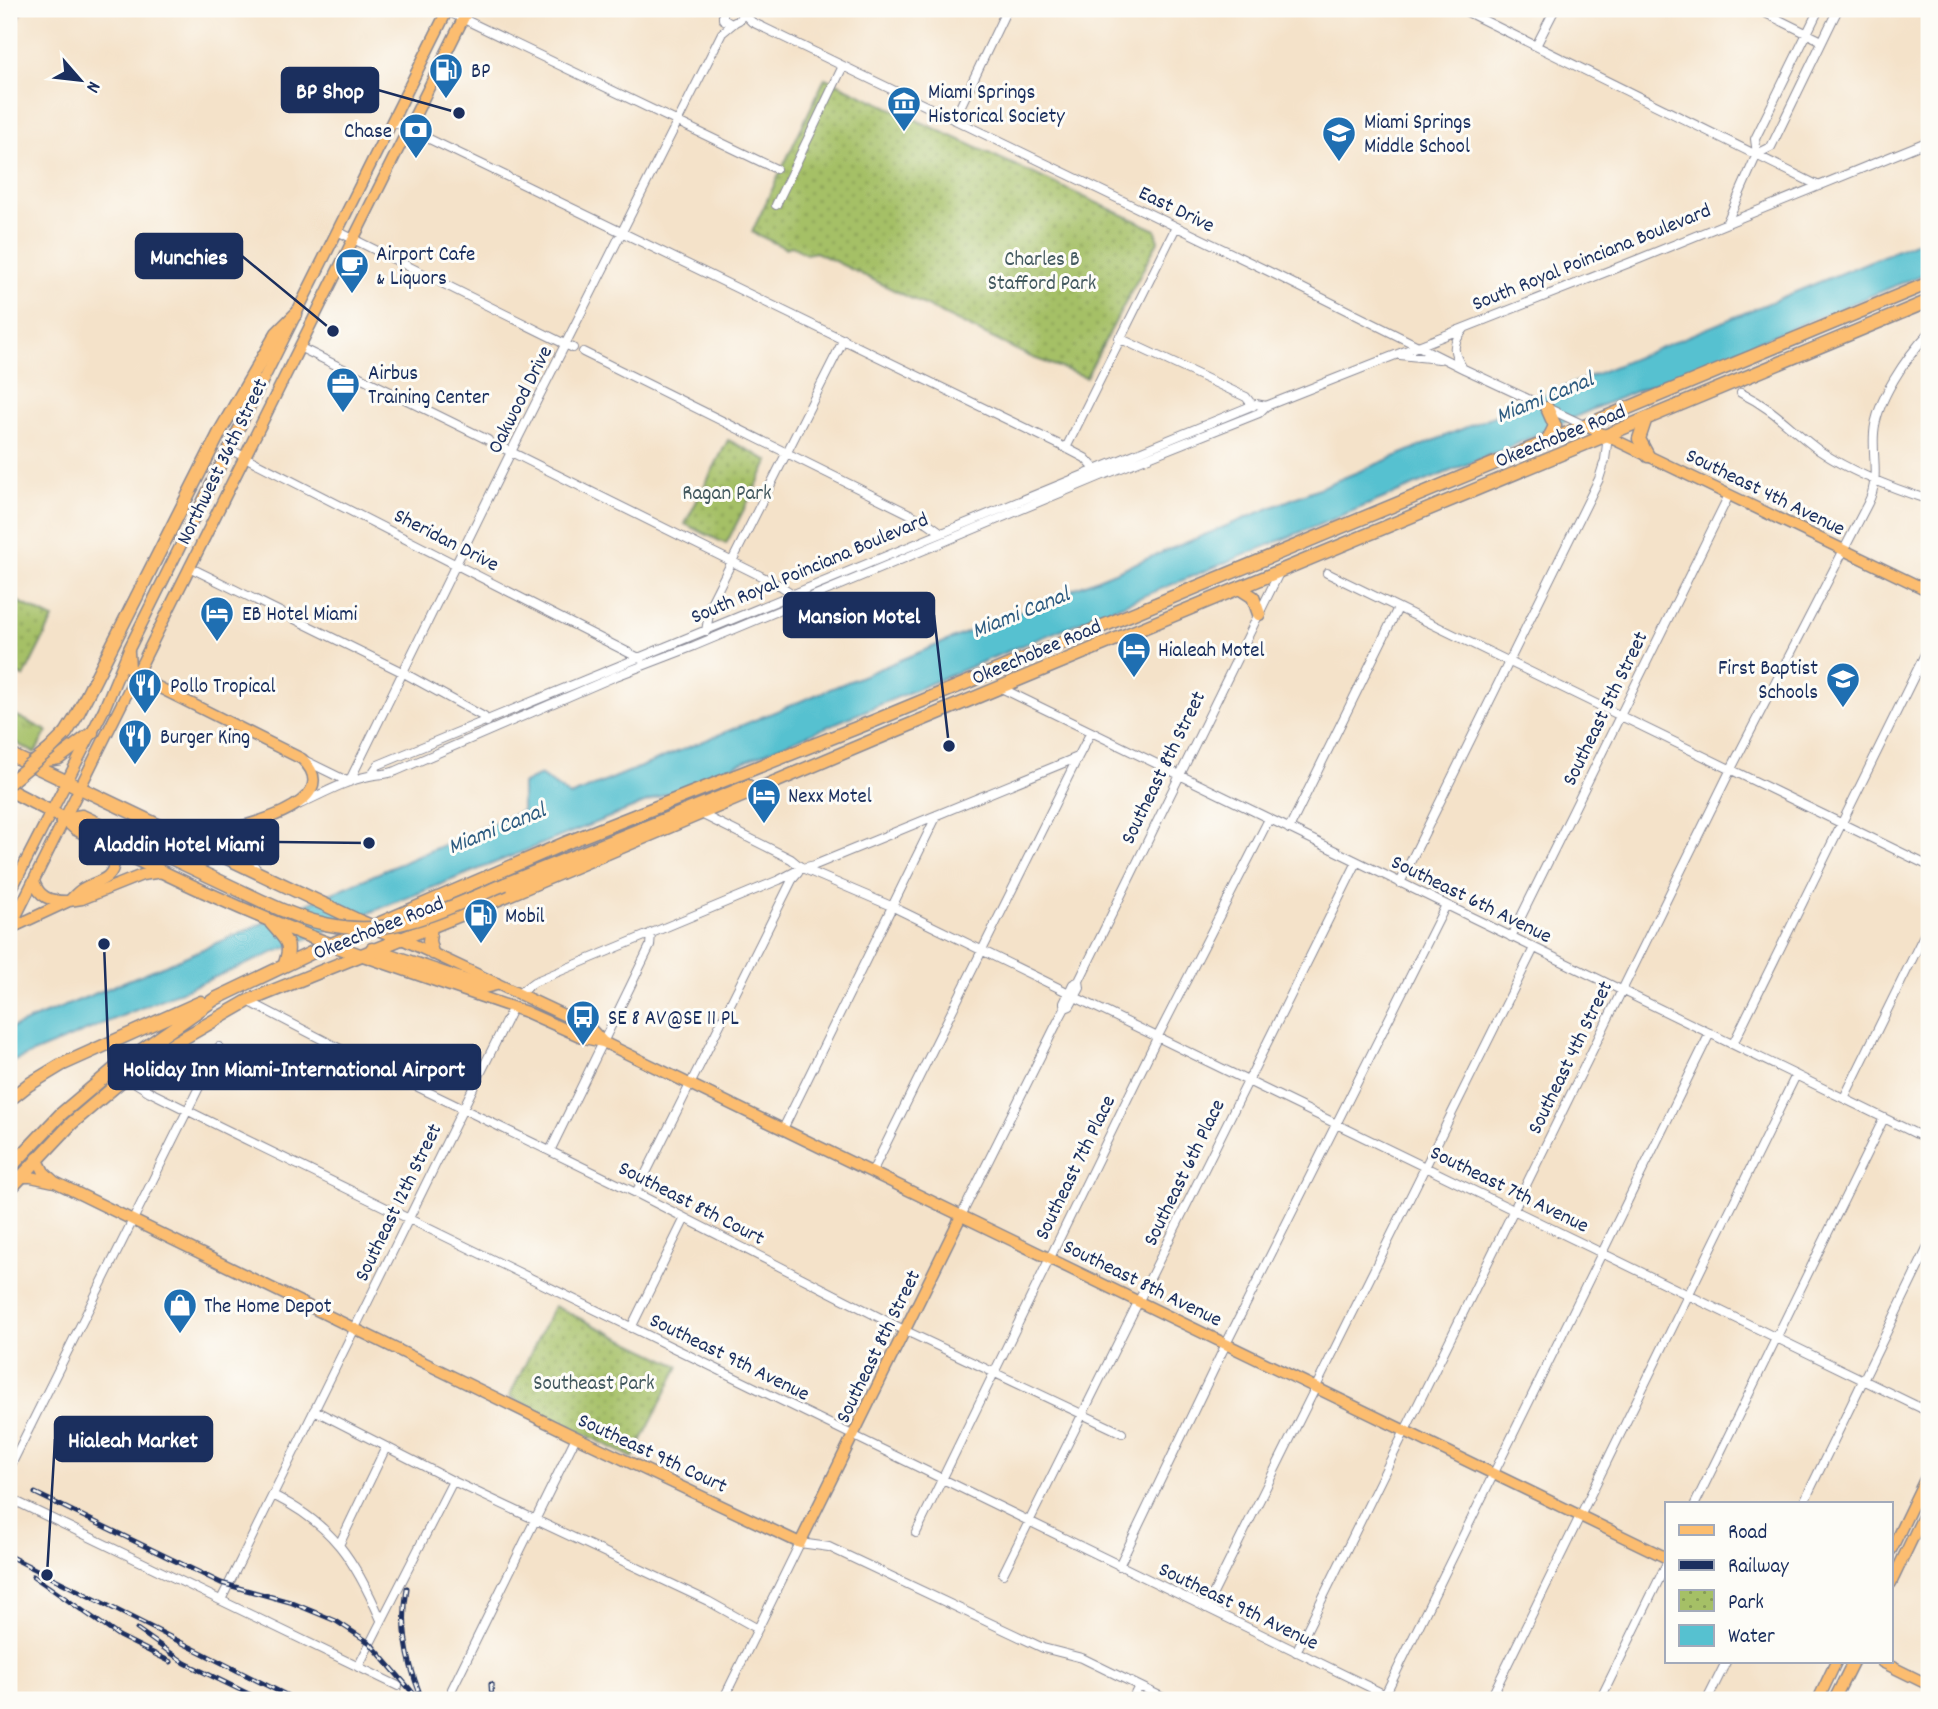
<svg xmlns="http://www.w3.org/2000/svg" width="1938" height="1709" viewBox="0 0 1938 1709" font-family="Dekko,sans-serif">
  <defs>
    <pattern id="grass-tufts" width="24" height="20" patternUnits="userSpaceOnUse" patternTransform="scale(1.75)"><rect width="24" height="20" fill="#a5c066"/><path d="M3 7l-1-3M5 7V3M7 7l1-3M15 17l-1-3M17 17v-4M19 17l1-3" fill="none" stroke="#869c57"/></pattern>
    <pattern id="park-dots" width="8" height="8" patternUnits="userSpaceOnUse" patternTransform="scale(1.75)"><rect width="8" height="8" fill="#a5c066"/><path d="M2 2h.1M6 6h.1" fill="none" stroke="#869c57" stroke-width="1.8" stroke-linecap="round"/></pattern>
  </defs>
  <rect width="100%" height="100%" fill="#fdfcf7"/>
  <filter id="ink" filterUnits="userSpaceOnUse"><feTurbulence type="fractalNoise" baseFrequency=".0143" numOctaves="2"/><feDisplacementMap in="SourceGraphic" scale="14" xChannelSelector="R" yChannelSelector="G"/><feConvolveMatrix kernelMatrix="1 2 1 2 8 2 1 2 1" color-interpolation-filters="sRGB"/></filter>
  <filter id="wash" filterUnits="userSpaceOnUse"><feTurbulence type="fractalNoise" baseFrequency=".00686" numOctaves="4" result="noise"/><feDisplacementMap in="SourceGraphic" scale="28" xChannelSelector="R" yChannelSelector="G"/><feGaussianBlur stdDeviation="1.57" result="paint"/><feColorMatrix in="noise" values="0 0 0 0 0 0 0 0 0 0 0 0 0 0 0 0 0 1.4 0 .05"/><feComposite in="paint" operator="in"/></filter>
  <g filter="url(#wash)">
    <rect width="100%" height="100%" fill="#f4e2c9"/>
    <path fill="url(#grass-tufts)" stroke="#607862" stroke-width="2" d="M9 712 47 731 35 753 21 746 9 736Z"/>
    <path fill="url(#park-dots)" stroke="#607862" stroke-width="2" d="M825 78 1156 230 1158 241 1086 377 1031 357 816 252 806 254 792 246 785 248 752 232Z
      M728 440 769 461 726 544 685 524Z
      M9 597 53 619 24 677 9 669Z
      M554 1306 679 1366 633 1458 509 1397Z"/>
    <path fill="#56c1d0" stroke="#387897" stroke-width="2" d="M1929 237V272L1595 408 1512 446 989 659 630 809 371 912 9 1063V1029L182 958 522 811V784L540 775 570 796Z"/>
    <g fill="none" stroke-linecap="round" stroke-linejoin="round">
      <path stroke="#888894" stroke-width="21" d="M9 17 12 9"/>
    </g>
  </g>
  <g filter="url(#ink)">
    <g fill="none" stroke-linecap="round" stroke-linejoin="round">
      <g stroke="#888894" stroke-width="10">
        <path id="minor" d="M723 9V19L731 24 739 20 742 15 740 9
          M1461 9 1819 186
          M1757 9 1822 41
          M447 11 776 169
          M742 12 752 22 1268 271 1464 369 1586 426
          M1536 46 1555 9
          M954 120 1007 9
          M392 121 508 177
          M1757 154 1771 147 1838 9
          M514 180 1066 448 1085 458 1097 471
          M776 205 843 66
          M1727 222 1757 154 1755 139 1819 9
          M337 231 573 348
          M1119 338 1246 397 1253 406
          M299 347 488 440
          M583 352 928 523 942 533
          M1400 355 1439 359
          M1462 367C1452 352 1452 343 1464 329
          M1741 393C1776 410 1791 430 1820 451 1852 473 1892 488 1929 500
          M501 447 781 586 794 595
          M1066 448 1176 227
          M229 449 641 659
          M189 567 402 672 484 717 487 722
          M1327 573 1929 866
          M706 631 711 603 844 339
          M999 687 1929 1140
          M302 759 349 782
          M371 775 378 765 1256 404 1266 406
          M349 782 511 452 705 67 722 33 734 23
          M300 804C322 794 345 781 369 776 378 774 386 775 396 771L616 676 694 646 1101 476 1259 413 1266 406 1639 259 1929 141
          M701 814 791 859 802 868 891 906 1069 993
          M1289 829 1398 608
          M258 872C243 849 244 840 265 821
          M1400 883 1599 479 1605 460 1608 436
          M1511 937 1729 495
          M518 994 534 982 779 880 802 868 815 865 1078 757 1091 732
          M1075 997 1929 1412
          M248 1001 354 1056 636 1193 906 1331 1122 1433
          M1065 1008 1064 1003 1073 984 1079 981 1280 571
          M1733 1044 1929 646
          M126 1077 150 1092 245 1139 1396 1700
          M1844 1098 1929 925
          M783 1129 937 815
          M550 1151 650 946 651 933
          M872 1172 1078 757
          M636 1193 792 880 798 873
          M961 1216 1056 1025 1065 1008 1070 1006 1080 988 1079 981
          M631 1328 685 1218
          M314 1410 453 1481 708 1601 758 1629
          M9 1469 219 1047
          M273 1495C333 1525 355 1560 381 1620
          M9 1498 398 1686
          M1695 1504 1884 1118
          M1803 1504 1929 1245
          M916 1533 1158 1036 1269 819
          M340 1543 386 1447
          M1119 1566 1226 1344 1446 905
          M1003 1574 1357 862
          M221 1600 513 1007
          M1206 1608 1534 948
          M1296 1652 1731 769 1868 503C1880 479 1872 458 1874 433 1876 401 1907 356 1929 333
          M358 1667 453 1481
          M452 1689 576 1437
          M1385 1695 1710 1033
          M723 1700 800 1543 829 1547 1043 1648 1082 1658 1168 1700
          M1132 1700 1139 1686
          M1490 1700 1796 1075
          M1600 1700 1667 1563
          M1707 1700 1726 1662"/>
      </g>
      <g stroke="#888894" stroke-width="13">
        <path id="major" d="M1586 426 1929 591
          M129 652 130 669 136 676 302 759C354 809 215 833 186 840
          M34 881C39 897 49 901 66 901
          M9 894 104 709 129 649 448 9
          M69 901C73 897 77 892 82 889 95 881 114 881 114 861L106 845
          M11 928 69 901 82 899 142 875 163 872
          M9 930 468 9
          M402 939 589 1027 603 1042
          M360 955 526 1012 584 1038 603 1042 1667 1558
          M37 1158 44 1172 55 1182 576 1437 800 1543 961 1216
          M19 1177H31L54 1182
          M1891 1550 1929 1471
          M1891 1583 1929 1504
          M1882 1662 1929 1685
          M1818 1700 1836 1662
          M1834 1700 1853 1662"/>
      </g>
      <g stroke="#888894" stroke-width="15">
        <path id="highway" d="M1547 408 1555 426 1547 442
          M1645 421 1639 439 1648 456
          M1239 588 1253 597 1259 614
          M66 733 76 717 222 428 277 333 296 314
          M9 754 357 920 402 939
          M29 763 59 758 92 733
          M9 790 65 819 76 829C168 876 262 921 360 955
          M65 819 82 816 264 902
          M505 884 748 786
          M271 923C286 941 293 942 284 966
          M431 927 429 941 432 953
          M372 949 484 987 496 984
          M9 1100 28 1085 61 1065 201 1002
          M9 1169 61 1114 113 1070 215 999 311 953 568 842 874 721 1929 283
          M9 1190 72 1123 126 1077 175 1043 248 1001 475 909 895 731 1929 301"/>
      </g>
      <use href="#minor" stroke="#fff" stroke-width="8"/>
      <use href="#major" stroke="#fcbd6f" stroke-width="10"/>
      <use href="#highway" stroke="#fcbd6f" stroke-width="12"/>
      <g stroke="#1b2f5e" stroke-width="5">
        <path id="rail" d="M35 1493 221 1583 290 1602 336 1621 370 1643 419 1700
          M9 1556 296 1700
          M33 1576 119 1636 171 1662
          M407 1588C401 1626 406 1658 420 1694
          M137 1629 185 1663 261 1700
          M491 1684 492 1700"/>
      </g>
      <use href="#rail" stroke="#fdfcf7" stroke-width="2.5" stroke-dasharray="8" stroke-linecap="butt"/>
      <g stroke="#888894" stroke-width="15" stroke-linecap="butt">
        <path id="highway-bridge" d="M9 783 50 749 66 733
          M264 902C365 950 409 925 505 884"/>
      </g>
      <use href="#highway-bridge" stroke="#fcbd6f" stroke-width="12"/>
    </g>
  </g>
  <defs>
    <g id="fuel-pin" transform="scale(1.75)"><path d="M0 17L-7.5 6A9.5 9.5 0 1 1 7.5 6Z" fill="#1f6fb2" stroke="#fdfcf7"/><path d="M-5.5-6h7V0h2V4h1.3V-2.5L3-4.5l.8-.8L6-3V5H2.5V1h-1V6h-7ZM-4.2-4.7v3.2H.2V-4.7Z" fill="#fff"/></g>
    <g id="museum-pin" transform="scale(1.75)"><path d="M0 17L-7.5 6A9.5 9.5 0 1 1 7.5 6Z" fill="#1f6fb2" stroke="#fdfcf7"/><path d="M0-6L6-3V-2H-6V-3ZM-5-1h2V3h-2ZM-1-1h2V3h-2ZM3-1h2V3H3ZM-6 4H6V6H-6Z" fill="#fff"/></g>
    <g id="bank-pin" transform="scale(1.75)"><path d="M0 17L-7.5 6A9.5 9.5 0 1 1 7.5 6Z" fill="#1f6fb2" stroke="#fdfcf7"/><path d="M-6-4H6V4H-6ZM0-2.3a2.3 2.3 0 1 0 0 4.6a2.3 2.3 0 1 0 0-4.6Z" fill="#fff"/></g>
    <g id="school-pin" transform="scale(1.75)"><path d="M0 17L-7.5 6A9.5 9.5 0 1 1 7.5 6Z" fill="#1f6fb2" stroke="#fdfcf7"/><path d="M0-5L7-2L0 1L-7-2ZM-4 1L0 2.5L4 1V4Q0 6-4 4Z" fill="#fff"/></g>
    <g id="cafe-pin" transform="scale(1.75)"><path d="M0 17L-7.5 6A9.5 9.5 0 1 1 7.5 6Z" fill="#1f6fb2" stroke="#fdfcf7"/><path d="M-5.5-4.5H6V0H3Q3 3.5 0 3.5H-2.5Q-5.5 3.5-5.5 0ZM3-3.2v2h1.7v-2ZM-6 4.5H4V6H-6Z" fill="#fff"/></g>
    <g id="office-pin" transform="scale(1.75)"><path d="M0 17L-7.5 6A9.5 9.5 0 1 1 7.5 6Z" fill="#1f6fb2" stroke="#fdfcf7"/><path d="M-6-3h4V-5.5h4V-3h4V5H-6ZM-1-4.5V-3h2v-1.5ZM-6 0V1H6V0Z" fill="#fff"/></g>
    <g id="hotel-pin" transform="scale(1.75)"><path d="M0 17L-7.5 6A9.5 9.5 0 1 1 7.5 6Z" fill="#1f6fb2" stroke="#fdfcf7"/><path d="M-6-4.5h1.5V1H6V5H4.5V3h-9V5H-6ZM-4 0a1.8 1.8 0 1 1 3.6 0ZM.5 0V-2.5h3Q6-2.5 6 0Z" fill="#fff"/></g>
    <g id="restaurant-pin" transform="scale(1.75)"><path d="M0 17L-7.5 6A9.5 9.5 0 1 1 7.5 6Z" fill="#1f6fb2" stroke="#fdfcf7"/><path d="M-5-6h1v4h1v-4h1v4h1v-4h1v5L-1.5 .5V6h-2V.5L-5-1ZM5-6V6H3V1.5H1.5Q1.5-4 5-6Z" fill="#fff"/></g>
    <g id="bus-pin" transform="scale(1.75)"><path d="M0 17L-7.5 6A9.5 9.5 0 1 1 7.5 6Z" fill="#1f6fb2" stroke="#fdfcf7"/><path d="M-5-6H5V4H4V6H2V4H-2V6H-4V4H-5ZM-3.5-4V0h7V-4ZM-3.5 1.2v1.5H-2V1.2ZM2 1.2v1.5H3.5V1.2Z" fill="#fff"/></g>
    <g id="shop-pin" transform="scale(1.75)"><path d="M0 17L-7.5 6A9.5 9.5 0 1 1 7.5 6Z" fill="#1f6fb2" stroke="#fdfcf7"/><path d="M-5-2.5h2.3a2.7 3.5 0 0 1 5.4 0H5L5.5 6h-11ZM-1.5-2.5h3a1.5 2.3 0 0 0-3 0Z" fill="#fff"/></g>
  </defs>
  <g fill-rule="evenodd">
    <use href="#fuel-pin" x="446" y="70"/>
    <use href="#museum-pin" x="904" y="103"/>
    <use href="#bank-pin" x="416" y="130"/>
    <use href="#school-pin" x="1339" y="133"/>
    <use href="#cafe-pin" x="352" y="265"/>
    <use href="#office-pin" x="343" y="384"/>
    <use href="#hotel-pin" x="217" y="613"/>
    <use href="#hotel-pin" x="1134" y="649"/>
    <use href="#school-pin" x="1843" y="679"/>
    <use href="#restaurant-pin" x="145" y="685"/>
    <use href="#restaurant-pin" x="135" y="736"/>
    <use href="#hotel-pin" x="764" y="795"/>
    <use href="#fuel-pin" x="481" y="915"/>
    <use href="#bus-pin" x="583" y="1017"/>
    <use href="#shop-pin" x="180" y="1305"/>
  </g>
  <g text-anchor="middle" stroke-width="6" stroke-linejoin="round" paint-order="stroke">
    <g font-size="21" fill="#1b2f5e" stroke="#fdfcf7" text-anchor="start">
      <text x="471" y="77">BP</text>
      <text x="928" y="98">Miami Springs<tspan x="928" dy="24">Historical Society</tspan></text>
      <text x="1364" y="128">Miami Springs<tspan x="1364" dy="24">Middle School</tspan></text>
      <text x="392" y="137" text-anchor="end">Chase</text>
      <text x="376" y="260">Airport Cafe<tspan x="376" dy="24">&amp; Liquors</tspan></text>
      <text x="368" y="379">Airbus<tspan x="368" dy="24">Training Center</tspan></text>
      <text x="242" y="620">EB Hotel Miami</text>
      <text x="1158" y="656">Hialeah Motel</text>
      <text x="1818" y="674" text-anchor="end">First Baptist<tspan x="1818" dy="24">Schools</tspan></text>
      <text x="170" y="692">Pollo Tropical</text>
      <text x="160" y="743">Burger King</text>
      <text x="788" y="802">Nexx Motel</text>
      <text x="505" y="922">Mobil</text>
      <text x="608" y="1024">SE 8 AV@SE 11 PL</text>
      <text x="204" y="1312">The Home Depot</text>
    </g>
    <g font-size="21" fill="#1b2f5e" stroke="#fdfcf7">
      <text transform="translate(1177 208) rotate(26)" y="7">East Drive</text>
      <text transform="translate(1591 256) rotate(-22)" y="7">South Royal Poinciana Boulevard</text>
      <text transform="translate(519 399) rotate(-63)" y="7">Oakwood Drive</text>
      <text transform="translate(1560 435) rotate(-22)" y="7">Okeechobee Road</text>
      <text transform="translate(221 461) rotate(-64)" y="7">Northwest 36th Street</text>
      <text transform="translate(1766 491) rotate(26)" y="7">Southeast 4th Avenue</text>
      <text transform="translate(447 539) rotate(27)" y="7">Sheridan Drive</text>
      <text transform="translate(809 567) rotate(-23)" y="7">South Royal Poinciana Boulevard</text>
      <text transform="translate(1036 651) rotate(-23)" y="7">Okeechobee Road</text>
      <text transform="translate(1604 708) rotate(-64)" y="7">Southeast 5th Street</text>
      <text transform="translate(1162 767) rotate(-64)" y="7">Southeast 8th Street</text>
      <text transform="translate(1472 898) rotate(26)" y="7">Southeast 6th Avenue</text>
      <text transform="translate(378 927) rotate(-22)" y="7">Okeechobee Road</text>
      <text transform="translate(1569 1057) rotate(-64)" y="7">Southeast 4th Street</text>
      <text transform="translate(1074 1167) rotate(-64)" y="7">Southeast 7th Place</text>
      <text transform="translate(1183 1172) rotate(-64)" y="7">Southeast 6th Place</text>
      <text transform="translate(1510 1188) rotate(26)" y="7">Southeast 7th Avenue</text>
      <text transform="translate(397 1202) rotate(-64)" y="7">Southeast 12th Street</text>
      <text transform="translate(692 1202) rotate(27)" y="7">Southeast 8th Court</text>
      <text transform="translate(1143 1282) rotate(26)" y="7">Southeast 8th Avenue</text>
      <text transform="translate(877 1346) rotate(-64)" y="7">Southeast 8th Street</text>
      <text transform="translate(730 1356) rotate(26)" y="7">Southeast 9th Avenue</text>
      <text transform="translate(653 1452) rotate(25)" y="7">Southeast 9th Court</text>
      <text transform="translate(1239 1605) rotate(26)" y="7">Southeast 9th Avenue</text>
    </g>
    <g font-size="21" fill="#445a60" stroke="#fdfcf7">
      <text x="1042" y="265">Charles B<tspan x="1042" dy="24">Stafford Park</tspan></text>
      <text x="727" y="499">Ragan Park</text>
      <text x="594" y="1389">Southeast Park</text>
    </g>
    <g font-size="23" font-style="italic" fill="#2d5b80" stroke="#fdfcf7">
      <text transform="translate(1544 396) rotate(-22)" y="8">Miami Canal</text>
      <text transform="translate(1020 611) rotate(-22)" y="8">Miami Canal</text>
      <text transform="translate(496 827) rotate(-22)" y="8">Miami Canal</text>
    </g>
  </g>
  <path fill="none" stroke="#1b2f5e" stroke-width="2.5" d="M459 113L378 90M333 331L242 256M949 746L934 615M369 843L278 842M104 944L109 1067M47 1575L55 1439"/>
  <g fill="#1b2f5e" stroke="#fdfcf7" stroke-width="2.5">
    <circle cx="459" cy="113" r="7"/>
    <circle cx="333" cy="331" r="7"/>
    <circle cx="949" cy="746" r="7"/>
    <circle cx="369" cy="843" r="7"/>
    <circle cx="104" cy="944" r="7"/>
    <circle cx="47" cy="1575" r="7"/>
  </g>
  <g fill="#1b2f5e" stroke="#1b2f5e" stroke-width="2.5">
    <rect x="282" y="68" width="96" height="44" rx="7"/>
    <rect x="136" y="234" width="106" height="44" rx="7"/>
    <rect x="784" y="593" width="150" height="44" rx="7"/>
    <rect x="80" y="820" width="198" height="44" rx="7"/>
    <rect x="109" y="1045" width="371" height="44" rx="7"/>
    <rect x="55" y="1417" width="157" height="44" rx="7"/>
  </g>
  <g font-size="23" text-anchor="middle" font-weight="bold" fill="#fff">
    <text x="330" y="98">BP Shop</text>
    <text x="189" y="264">Munchies</text>
    <text x="859" y="623">Mansion Motel</text>
    <text x="179" y="851">Aladdin Hotel Miami</text>
    <text x="294" y="1076">Holiday Inn Miami-International Airport</text>
    <text x="133" y="1447">Hialeah Market</text>
  </g>
  <rect width="1938" height="1709" fill="none" stroke="#fdfcf7" stroke-width="35"/>
  <rect x="1665" y="1502" width="228" height="161" fill="#fdfcf7" stroke="#a3aaba" stroke-width="2"/>
  <rect x="1679" y="1525" width="35" height="10" fill="#fcbd6f" stroke="#a3aaba" stroke-width="2"/>
  <text x="1728" y="1538" font-size="21" fill="#1b2f5e">Road</text>
  <rect x="1679" y="1560" width="35" height="10" fill="#1b2f5e" stroke="#a3aaba" stroke-width="2"/>
  <text x="1728" y="1572" font-size="21" fill="#1b2f5e">Railway</text>
  <rect x="1679" y="1590" width="35" height="21" fill="url(#park-dots)" stroke="#a3aaba" stroke-width="2"/>
  <text x="1728" y="1608" font-size="21" fill="#1b2f5e">Park</text>
  <rect x="1679" y="1625" width="35" height="21" fill="#56c1d0" stroke="#a3aaba" stroke-width="2"/>
  <text x="1728" y="1642" font-size="21" fill="#1b2f5e">Water</text>
  <g transform="translate(80 80) rotate(118)" stroke="#fdfcf7" stroke-width="5" paint-order="stroke">
  <path d="M0-5L12 26L0 18L-12 26Z" fill="#1b2f5e"/>
  <text y="-10" font-size="19" font-weight="bold" text-anchor="middle" fill="#1b2f5e">N</text>
  </g>
</svg>
